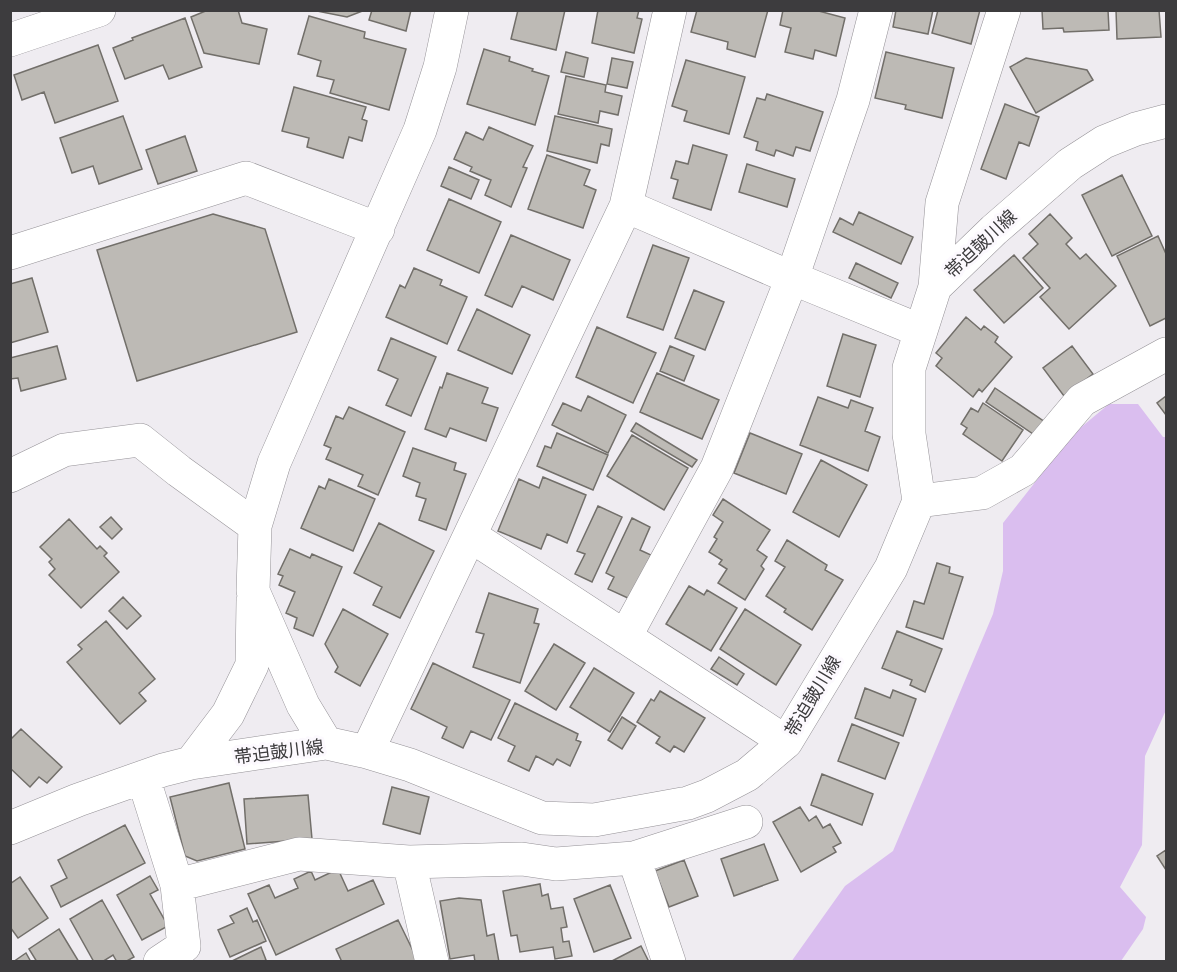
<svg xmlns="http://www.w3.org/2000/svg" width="1177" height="972" viewBox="0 0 1177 972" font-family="Poppins,'Noto Sans JP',sans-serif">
  <rect width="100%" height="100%" fill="#efecf1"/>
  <path fill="#dabeef" d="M1109 404H1138L1163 437H1166V710L1145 756 1142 845 1120 887 1146 917 1143 929 1121 961 791 962 845 886 893 851 993 614 1003 571V523L1073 434Z"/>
  <path fill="#bdbab5" stroke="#726f6a" stroke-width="1.5" d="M208 10H238L242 23 267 29 259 64 204 53 191 17Z
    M312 10H365L347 17Z
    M372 10H411L406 31 369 20Z
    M518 10H565L556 50 511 39Z
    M598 10H639L637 18 642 19 634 53 592 43Z
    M697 10H768L755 57 727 49 728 42 691 32Z
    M783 10H815L845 18 836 56 815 50 813 59 785 52 791 28 780 25Z
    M896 10H933L928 34 893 27Z
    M938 10H980L971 44 932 33Z
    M1042 10H1108L1109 30 1064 32 1063 28 1043 29Z
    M1116 10H1159L1161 37 1117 39Z
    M309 16 365 32 364 38 406 49 389 110 330 93 334 80 317 76 321 61 298 54Z
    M185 18 202 67 169 79 163 65 125 79 113 48 133 40 132 38Z
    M98 45 118 101 55 123 44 92 22 100 14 75Z
    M484 49 510 57 509 61 533 69 532 71 549 76 535 125 467 104Z
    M566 52 588 58 584 77 561 72Z
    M886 52 954 68 942 118 905 109 906 105 875 98Z
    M612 58 633 62 627 88 607 84Z
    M1026 58 1087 70 1093 80 1036 113 1010 67Z
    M686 60 745 77 729 134 684 121 687 111 672 106Z
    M566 76 606 85 605 92 622 96 618 115 600 111 598 123 558 114Z
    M294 87 366 107 362 119 367 121 362 141 349 137 343 158 307 147 309 138 282 131Z
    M767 94 823 112 810 151 796 147 793 156 776 150 774 156 756 150 758 142 744 137 757 98 765 100Z
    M1005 104 1039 117 1029 146 1019 142 1006 179 981 169Z
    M123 116 142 169 99 184 93 166 72 173 60 138Z
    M555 116 612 129 609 146 601 144 597 163 547 151Z
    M489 127 533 146 523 167 527 168 511 207 485 195 491 180 470 171 472 167 454 159 466 132 483 140Z
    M185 136 197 171 158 184 146 150Z
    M693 145 727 155 711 210 673 198 678 180 671 178 676 161 688 164Z
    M547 155 590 170 584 185 596 190 583 228 528 209Z
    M747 164 795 179 787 207 739 192Z
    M449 167 479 180 471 199 441 186Z
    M1122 175 1152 236 1112 256 1082 195Z
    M449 199 501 222 479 273 427 250Z
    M859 212 913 237 901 264 833 232 840 218 853 225Z
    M213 214 265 229 297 332 137 381 97 250Z
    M1050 214 1072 238 1066 244 1080 259 1086 254 1116 286 1069 329 1040 297 1050 288 1023 258 1038 244 1029 234Z
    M511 235 570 260 553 300 522 286 512 307 485 295Z
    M1158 236 1166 254V318L1150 326 1117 256Z
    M653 245 689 258 663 330 627 317Z
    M1014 255 1043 288 1004 323 974 290Z
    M856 263 898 283 891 298 849 278Z
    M414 268 442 280 440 285 467 297 447 344 386 317 400 285 405 288Z
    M32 278 48 332 10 343V284Z
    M694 290 724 302 705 350 675 338Z
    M477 309 530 335 512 374 458 350Z
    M966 317 981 330 984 326 998 337 995 342 1012 357 982 392 979 389 973 397 936 366 942 358 936 353Z
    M597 327 656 353 633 403 576 377Z
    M843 334 876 345 860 397 827 386Z
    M391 338 436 357 411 416 386 405 398 379 378 370Z
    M57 346 66 379 21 391 18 378 10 379V358Z
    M670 346 694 356 684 381 660 371Z
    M1072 346 1093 374 1064 396 1043 368Z
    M447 373 488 388 482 403 498 408 486 441 450 428 446 437 425 429 440 387 442 388Z
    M657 373 719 400 702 439 640 412Z
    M995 388 1045 422 1036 436 986 402Z
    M588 396 626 415 608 453 552 425 563 403 581 411Z
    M1166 396V415L1157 403Z
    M818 397 848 408 851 400 873 408 865 431 880 437 868 471 800 445Z
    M983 403 1023 430 1002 461 963 434 967 428 961 424 971 408 978 412Z
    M349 407 405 432 378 495 358 486 363 475 326 459 331 448 324 445 336 416 343 419Z
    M636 423 697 460 692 467 631 431Z
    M557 433 608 455 593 490 537 466 545 446 551 448Z
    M750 433 802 454 786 494 734 473Z
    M632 435 688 468 664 510 607 476Z
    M413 448 456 463 454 470 466 474 446 530 419 520 426 499 416 496 420 483 403 476Z
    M821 460 867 485 839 537 793 512Z
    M543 477 586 495 567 543 547 534 541 549 498 531 519 479 539 488Z
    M329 479 375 499 353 551 301 528 319 486 325 489Z
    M723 499 770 530 757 550 767 557 761 566 764 569 745 600 718 583 727 569 719 564 722 560 709 552 717 539 714 537 723 522 713 515Z
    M598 506 622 517 592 582 575 574 585 554 577 551Z
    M111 517 122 529 112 539 100 527Z
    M632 518 650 527 640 550 651 555 630 599 608 589 614 577 606 573Z
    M69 519 97 549 100 546 107 553 104 556 119 572 81 608 49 575 55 569 49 562 52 559 40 547Z
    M379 523 434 551 400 618 373 605 382 587 354 573Z
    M787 540 827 565 825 570 843 580 812 630 784 612 786 609 766 596 785 567 775 561Z
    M290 549 310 558 312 554 342 567 313 636 294 628 297 618 286 613 295 592 279 585 283 576 278 574Z
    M937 563 950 567 949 573 963 577 943 639 906 627 914 601 924 604Z
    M689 586 704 595 707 590 737 608 711 651 666 624Z
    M489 593 538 609 534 623 539 624 520 683 473 667 484 634 476 632Z
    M123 597 141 616 127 629 109 611Z
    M343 609 388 634 360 686 335 672 338 667 325 644Z
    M745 609 801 645 776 685 720 649Z
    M106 621 155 679 139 693 146 701 120 724 67 662 82 649 78 645Z
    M897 631 942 649 925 692 910 685 912 680 882 668Z
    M554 644 585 663 556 710 525 691Z
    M719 657 744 674 737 685 711 669Z
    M433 663 510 700 491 740 471 731 463 748 442 738 447 727 411 709Z
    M594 668 634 693 610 732 570 707Z
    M865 688 890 698 893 690 916 699 903 736 855 718Z
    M660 691 705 718 684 752 674 746 670 752 656 743 660 737 637 722 651 699 654 701Z
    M515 703 578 734 576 740 581 742 570 766 557 759 553 765 536 756 529 771 508 761 515 746 498 738Z
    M622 717 636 726 622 749 608 740Z
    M852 724 899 743 885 779 838 761Z
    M21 729 62 767 47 783 39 777 30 787 10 768V740Z
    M822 774 873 794 862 825 811 805Z
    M229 783 245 849 197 861 185 856 170 797Z
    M392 787 429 797 420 834 383 824Z
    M308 795 312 839 247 844 244 799Z
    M800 807 809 821 816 816 823 828 830 824 841 843 833 847 836 852 801 872 773 822Z
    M125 825 145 863 61 907 51 886 67 878 58 860Z
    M764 844 778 880 734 896 721 859Z
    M1166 850V870L1157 856Z
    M684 860 698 896 669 907 655 871Z
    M338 869 348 891 373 880 384 904 276 955 248 894 269 885 275 898 298 888 294 879 311 871 315 880Z
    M150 876 158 890 150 894 168 926 142 940 117 895Z
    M20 877 48 918 18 938 10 927V884Z
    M540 884 542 896 548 894 551 909 563 907 567 927 561 928 563 942 569 941 572 956 555 959 553 947 520 952 517 935 511 936 503 891Z
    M610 885 631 938 594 952 574 899Z
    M459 898 481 900 487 936 494 934 499 962H475L474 955 450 959 440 901Z
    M102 900 134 957 125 962H117L113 955 102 962H94L70 919Z
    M247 908 253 922 257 920 266 941 230 957 218 930 234 923 230 916Z
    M398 920 418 961 342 962 336 949Z
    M59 929 79 962H37L29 949Z
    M641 946 649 962H610Z
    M261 947 266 960 262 962H230Z
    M26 953 31 962H13Z"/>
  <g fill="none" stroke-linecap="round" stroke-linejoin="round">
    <g stroke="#959297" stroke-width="34">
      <path id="minor" d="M10 40 99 10
        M626 206 792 278 921 331
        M10 253 246 178 378 229
        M935 287 942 203 1004 10
        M10 476 64 450 140 440 179 471 255 526
        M919 501 982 493 1023 470 1082 400 1166 354
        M471 536 786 742
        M625 637 717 468 792 278 853 100 876 10
        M326 743 303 705 253 591 255 526 274 463 420 130 440 67 452 10
        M367 752 626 206 670 10
        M191 763 228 714 252 665 253 601
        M143 777 177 885 299 854 409 862
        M10 828 78 800 163 770 191 763 326 743 367 752 410 765 542 818 594 820 688 803 707 796 747 775 786 742 891 568 919 501 909 434V368L935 287 994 230 1070 164 1104 142 1136 129 1166 121
        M634 858 669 962
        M160 962 184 946 177 885
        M432 962 409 862 522 859 556 864 634 858 746 822"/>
    </g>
    <use href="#minor" stroke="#fff" stroke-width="33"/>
  </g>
  <g text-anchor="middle" stroke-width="6" stroke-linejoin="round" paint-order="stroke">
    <g font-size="18" fill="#3d3c3e" stroke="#fcf9fe">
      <text transform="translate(981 244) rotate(-43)" y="6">帯迫皷川線</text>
      <text transform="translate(813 696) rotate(-59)" y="6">帯迫皷川線</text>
      <text transform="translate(279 752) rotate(-7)" y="6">帯迫皷川線</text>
    </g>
  </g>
  <rect width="1177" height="972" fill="none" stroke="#3d3c3e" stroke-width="24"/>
</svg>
